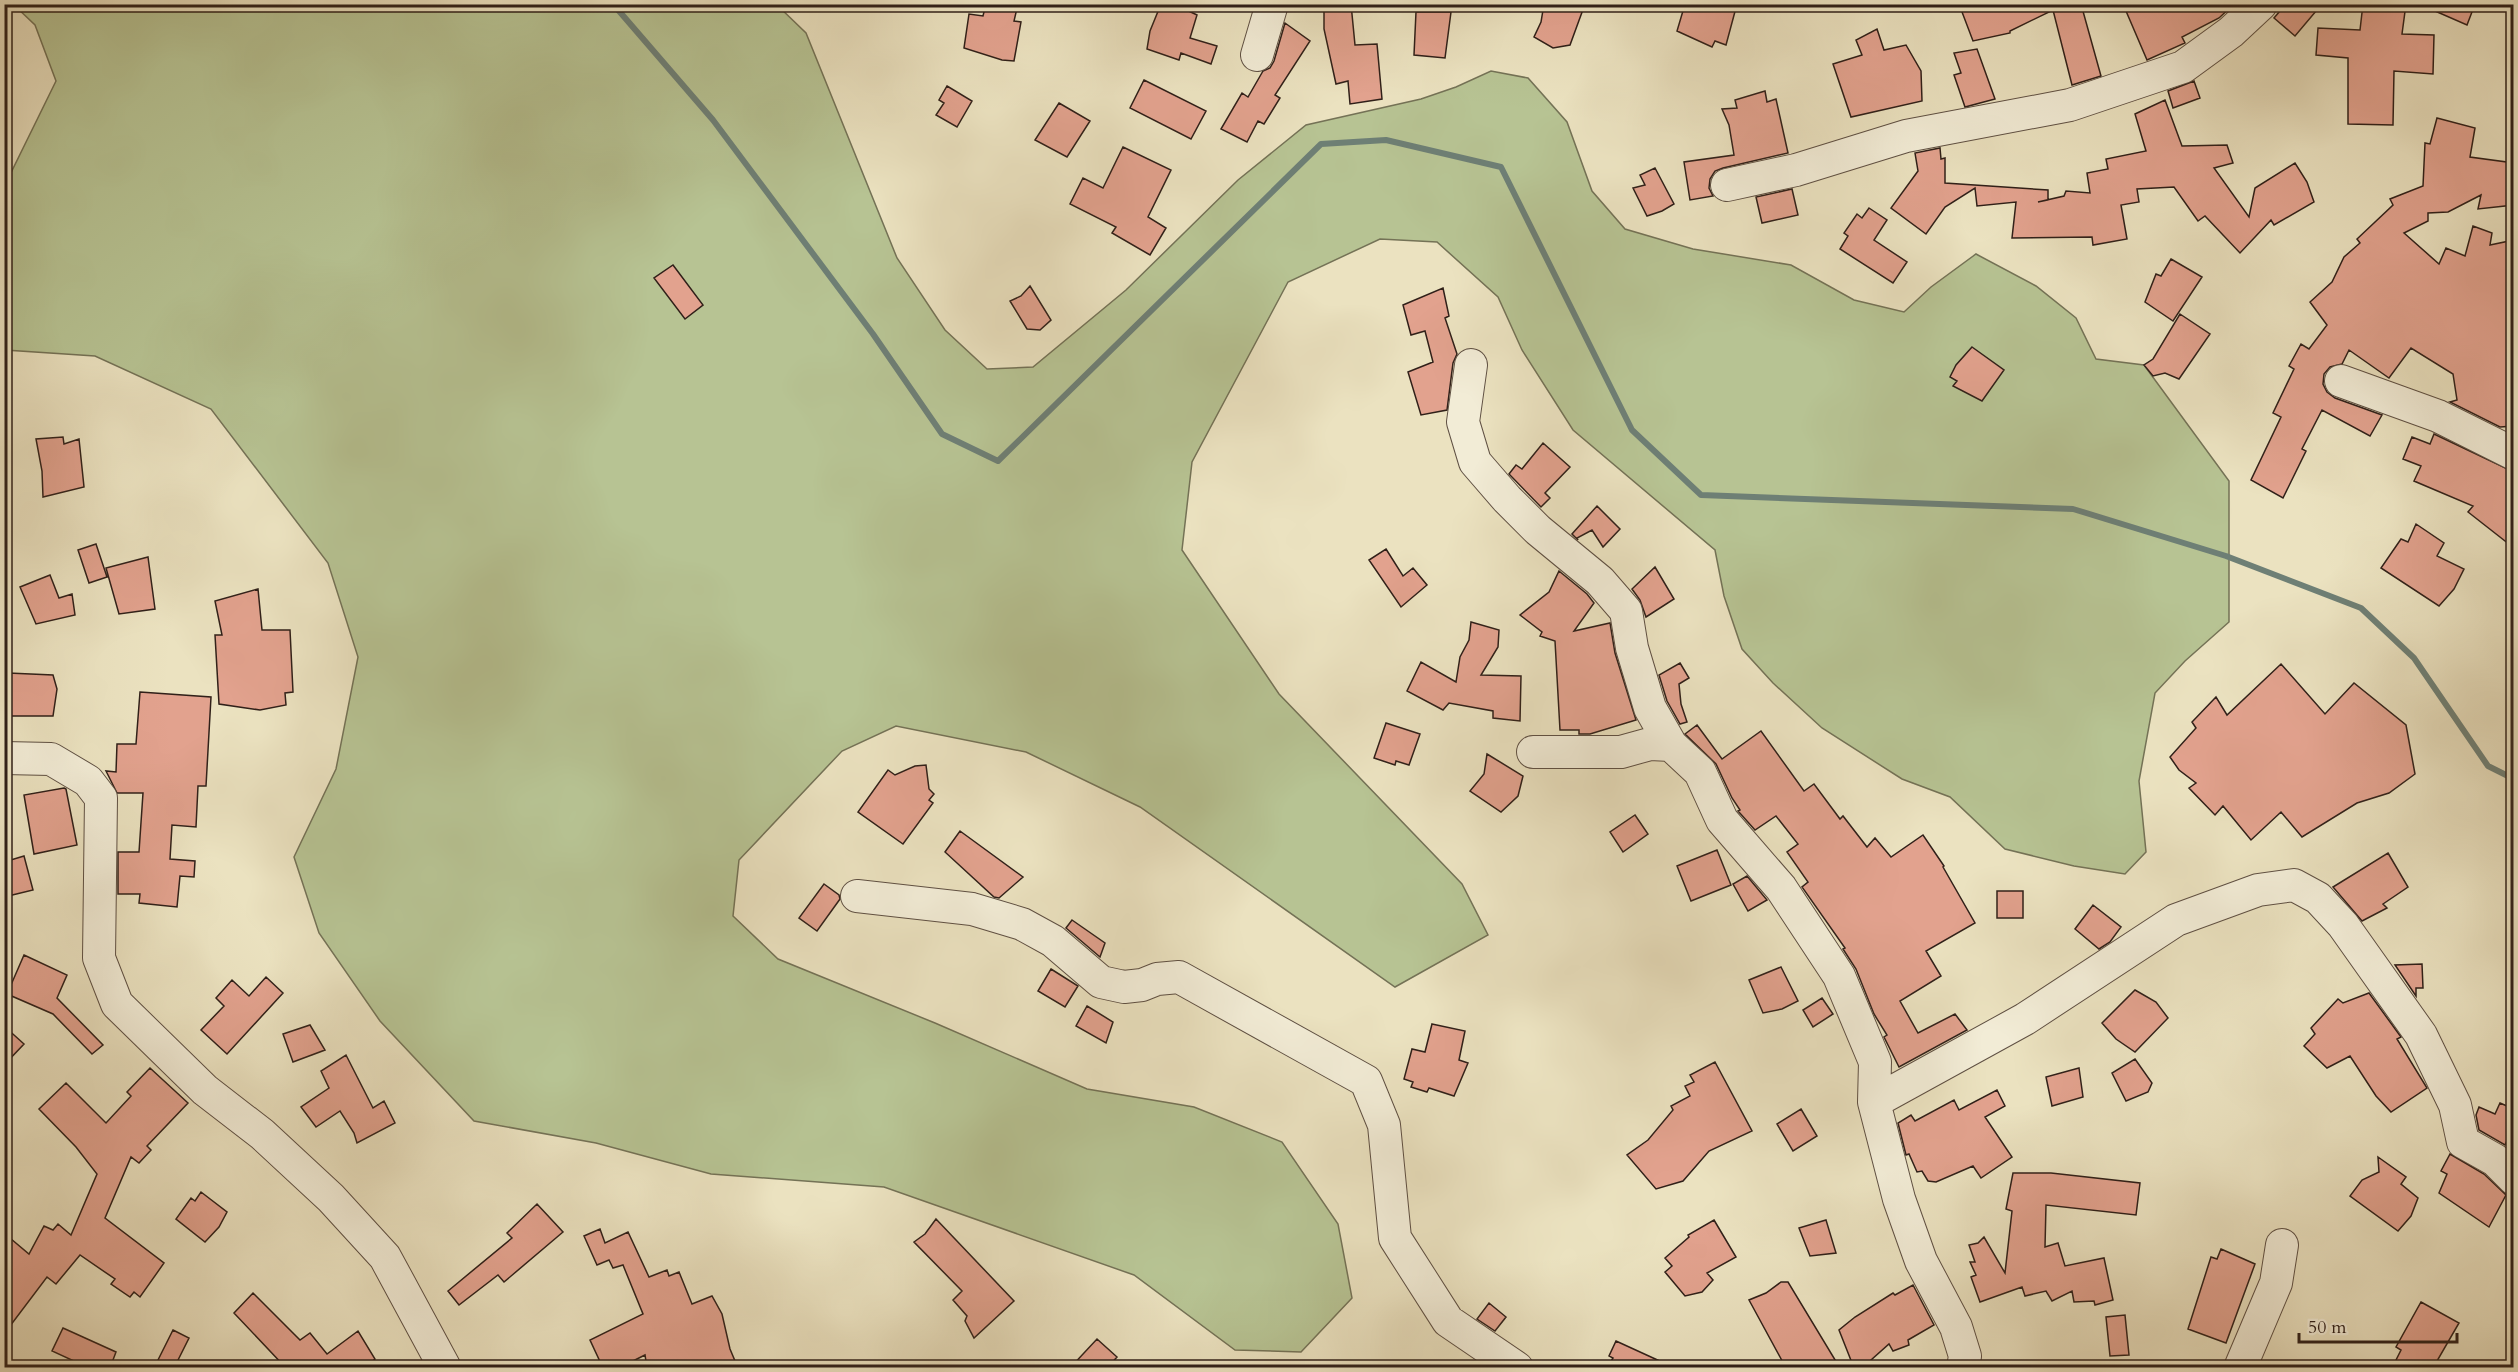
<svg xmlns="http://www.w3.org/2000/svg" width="2518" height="1372" viewBox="0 0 2518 1372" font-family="Cardo,serif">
  <rect width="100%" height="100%" fill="#ebe2c0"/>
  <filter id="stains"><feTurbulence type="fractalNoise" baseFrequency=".00333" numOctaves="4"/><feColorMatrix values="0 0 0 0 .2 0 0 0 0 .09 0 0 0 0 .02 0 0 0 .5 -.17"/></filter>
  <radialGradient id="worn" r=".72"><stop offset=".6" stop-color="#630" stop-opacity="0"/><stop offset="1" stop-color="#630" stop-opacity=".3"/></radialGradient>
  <path fill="#b7c393" stroke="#747256" stroke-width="1.5" d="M14 5H777L806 33 897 258 945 330 987 369 1033 367 1126 290 1238 180 1306 125 1421 99 1456 87 1491 71 1528 78 1567 122 1592 191 1625 229 1693 249 1791 265 1854 300 1904 312 1931 287 1976 254 2036 286 2076 318 2096 359 2144 365 2229 481V622L2185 661 2155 693 2139 781 2146 852 2125 874 2074 866 2005 849 1950 797 1902 779 1822 728 1773 683 1742 649 1724 596 1715 550 1573 430 1522 350 1498 297 1437 242 1380 239 1288 282 1192 462 1182 550 1279 694 1462 884 1488 935 1395 987 1140 807 1026 752 896 726 842 751 739 860 733 916 778 959 935 1023 1087 1089 1194 1107 1282 1142 1338 1224 1352 1298 1301 1352 1235 1350 1134 1275 884 1187 711 1174 596 1143 474 1121 380 1021 319 933 294 857 336 769 358 657 328 563 211 409 95 356 5 350 4 187 56 81 35 25Z"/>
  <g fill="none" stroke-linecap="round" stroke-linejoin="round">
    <path stroke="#6e7f75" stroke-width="6" d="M613 4 713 120 873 334 942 434 998 461 1321 144 1386 140 1501 167 1632 430 1701 495 2073 509 2226 556 2361 608 2414 658 2488 766 2514 779"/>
  </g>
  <path fill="#e2a28e" stroke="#302019" stroke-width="1.5" d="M986 4H1018L1014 21 1021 22 1014 61 1002 60 964 48 969 14 983 16Z
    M1161 4H1174L1197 15 1190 38 1217 46 1211 64 1181 53 1179 60 1147 49 1150 31Z
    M1324 4H1351L1355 45 1377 44 1382 99 1350 104 1348 81 1336 84 1324 29Z
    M1544 4H1585L1570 45 1553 48 1534 37 1541 22Z
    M1685 4H1737L1726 45 1715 41 1712 47 1677 31Z
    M1959 4H2081L2101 76 2072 85 2053 10 2010 31V33L1973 41Z
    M2123 4H2234L2219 18 2182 37 2185 43 2147 60Z
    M2286 4H2322L2295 36 2274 18Z
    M2363 4H2406L2402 34 2434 35 2433 74 2394 71 2393 125 2348 124V58L2316 55 2318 28 2360 30Z
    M2419 4H2475L2467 25Z
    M1416 12H1451L1445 58 1414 55Z
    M1285 23 1310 41 1275 95 1280 98 1264 124 1258 121 1247 142 1221 129 1242 93 1248 97 1263 71 1270 68 1274 61Z
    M1877 29 1884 50 1906 45 1921 71 1922 101 1851 117 1833 64 1862 55 1856 40Z
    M1977 49 1995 99 1965 107 1954 75 1961 73 1954 53Z
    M1144 80 1206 111 1191 139 1130 108Z
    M2194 81 2200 98 2173 108 2168 91Z
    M947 86 972 101 957 127 936 115 944 103 939 100Z
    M1765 91 1767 102 1776 99 1788 153 1723 168 1715 171 1710 179 1709 188 1713 196 1690 200 1684 162 1734 155 1729 125 1722 109 1737 108 1735 100Z
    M2165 100 2182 146 2227 145 2233 163 2214 168 2249 217 2255 188 2295 163 2307 182 2314 202 2274 225 2271 220 2240 253 2205 216 2198 221 2174 187 2137 189 2139 202 2121 205 2127 239 2093 245 2092 237 2012 238 2016 202 1977 206 1975 188 1945 207 1926 234 1891 208 1918 171 1915 153 1940 148 1941 159 1945 158V183L2048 190V200L2038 202 2064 196 2066 191 2090 193 2087 173 2108 169 2106 159 2146 151 2135 114Z
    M1059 103 1090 121 1067 157 1035 140Z
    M2437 118 2475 128 2470 157 2514 163V205L2478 209 2481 195 2448 212 2428 213V221L2404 233 2439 264 2446 248 2465 256 2473 226 2492 233 2490 245 2514 240V426L2500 427 2450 402 2457 400 2453 374 2411 348 2389 378 2349 350 2342 364 2330 367 2324 374 2323 384 2327 392 2335 398 2382 415 2370 436 2322 410 2302 449 2306 451 2283 498 2251 480 2281 417 2273 413 2294 369 2289 366 2301 344 2309 349 2327 325 2310 302 2332 282 2344 257 2360 243 2357 239 2393 205 2390 199 2423 186 2425 143 2430 144Z
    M1123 147 1171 170 1148 217 1166 228 1150 255 1112 233 1116 227 1070 204 1083 178 1103 188Z
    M1655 168 1674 204 1662 211 1647 216 1633 188 1645 185 1640 175Z
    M1792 189 1798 215 1762 223 1756 197Z
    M1869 208 1887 220 1874 240 1907 262 1893 283 1840 249 1848 236 1844 233 1857 214 1862 218Z
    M2171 259 2202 277 2173 321 2145 302 2156 274 2161 276Z
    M673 265 703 305 685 319 654 278Z
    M1030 286 1051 320 1040 330 1027 329 1010 301 1021 296Z
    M1443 288 1449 316 1445 318 1457 354 1453 363 1447 410 1421 415 1408 372 1433 362 1425 331 1411 335 1403 305Z
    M2180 314 2210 334 2179 379 2165 373 2153 376 2144 365 2153 359Z
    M1972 347 2004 370 1982 401 1953 386 1957 381 1950 377 1956 365Z
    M2434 434 2514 472V548L2468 512 2473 506 2414 481 2421 466 2403 459 2412 437 2430 444Z
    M63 437 64 444 79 439 84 487 43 497 42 471 36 439Z
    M1543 443 1570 467 1545 493 1550 498 1541 507 1509 474 1516 465 1522 469Z
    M1597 506 1620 529 1603 547 1592 530 1577 538 1578 540 1572 534Z
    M2416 524 2444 543 2437 556 2464 569 2454 589 2439 606 2381 568 2401 539 2408 542Z
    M96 544 107 577 89 583 78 550Z
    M1386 549 1403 576 1413 568 1427 585 1401 607 1369 560Z
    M148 557 155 609 119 614 106 568Z
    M1655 567 1674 599 1646 617 1640 600 1632 589Z
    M1559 571 1587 594 1594 603 1574 631 1610 623 1615 653 1636 720 1590 734H1579V730H1560L1555 641 1540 636 1542 632 1520 615 1549 592Z
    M50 575 59 598 72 594 75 615 36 624 20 587Z
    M258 589 262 630H290L293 692 285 693 286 705 260 710 219 704 215 635H222L215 601Z
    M1471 622 1499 630 1498 647 1481 675 1521 676 1520 721 1493 718V711L1449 703 1443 710 1407 691 1421 662 1456 682 1460 657 1469 640Z
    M1680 663 1689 678 1679 684 1681 704 1687 722 1680 724 1667 701 1659 675Z
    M2281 664 2325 714 2354 683 2406 725 2415 774 2389 793 2357 803 2302 837 2281 812 2251 840 2223 806 2215 815 2189 788 2196 783 2179 770 2170 757 2196 728 2192 722 2216 697 2227 715Z
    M8 673 53 675 57 689 53 716H8Z
    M140 692 211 697 206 786H198L196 827 172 825 170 859 195 861 194 877 180 876 177 907 139 903 140 894H118V852H139L143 793H117L106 771 116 772 117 744H136Z
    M1386 723 1420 734 1409 765 1396 761 1395 765 1374 758Z
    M1697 725 1722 759 1761 731 1804 791 1814 784 1840 819 1843 816 1867 847 1875 838 1891 857 1923 835 1944 866 1943 867 1975 923 1926 951 1941 976 1900 1001 1918 1033 1955 1014 1967 1030 1899 1067 1884 1037 1887 1035 1874 1014 1856 969 1843 949 1845 948 1802 887 1808 882 1787 852 1798 844 1776 816 1755 830 1738 811 1740 810 1732 798 1716 764 1685 734Z
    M1487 754 1523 776 1518 796 1501 812 1470 791 1484 774Z
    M926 765 929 789 934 794 929 800 933 803 903 844 858 812 888 770 895 775 915 766Z
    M64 788 66 789 77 845 34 854 24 795Z
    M1635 815 1648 834 1623 852 1610 832Z
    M960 831 1023 877 999 898 994 897 945 852Z
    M1717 850 1731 885 1691 901 1677 866Z
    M2388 853 2408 887 2383 904 2387 908 2362 921 2333 887Z
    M24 856 33 890 4 897V862Z
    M1747 876 1767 900 1748 911 1733 884Z
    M824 884 839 895 840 899 817 931 799 918Z
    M1997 891H2023V918H1997Z
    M2093 905 2121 927 2110 942 2099 949 2075 929Z
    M1072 920 1105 943 1100 957 1066 928Z
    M24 955 67 975 57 998 103 1045 92 1054 53 1014 7 994Z
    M2422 964 2423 988H2416V996L2395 965Z
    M1781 967 1798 1001 1782 1009 1763 1013 1749 980Z
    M1051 969 1078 986 1065 1007 1038 991Z
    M266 977 283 993 227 1054 201 1030 224 1006 216 998 232 980 249 996Z
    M2135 990 2156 1002 2168 1018 2135 1052 2116 1039 2102 1023Z
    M2369 993 2401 1037 2397 1039 2427 1088 2391 1112 2376 1096 2350 1056 2327 1068 2304 1046 2315 1034 2311 1028 2338 999 2343 1003Z
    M1822 998 1833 1014 1813 1027 1803 1010Z
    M1087 1006 1113 1022 1106 1043 1076 1026Z
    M1432 1024 1465 1031 1459 1060 1468 1063 1454 1096 1429 1088 1427 1092 1411 1087 1413 1082 1404 1079 1412 1049 1425 1052Z
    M310 1025 325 1050 293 1062 283 1034Z
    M4 1026 24 1044 4 1065Z
    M346 1055 373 1108 384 1101 395 1123 357 1143 354 1133 340 1111 316 1127 301 1107 329 1088 321 1071Z
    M2135 1059 2152 1083 2148 1092 2126 1101 2112 1073Z
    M1715 1062 1752 1131 1709 1151 1683 1181 1656 1189 1627 1155 1648 1140 1673 1110 1671 1106 1690 1096 1685 1086 1694 1082 1690 1075Z
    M150 1068 188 1103 147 1146 151 1150 139 1163 131 1157 105 1218 164 1263 140 1297 134 1292 130 1297 111 1284 115 1279 80 1255 56 1284 47 1277 4 1334V1233L29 1254 44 1226 53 1230 58 1224 71 1235 97 1174 76 1147 39 1109 66 1083 106 1123 131 1096 127 1092Z
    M2079 1068 2083 1097 2052 1106 2046 1077Z
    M1997 1090 2005 1106 1985 1117 2012 1157 1981 1178 1973 1166 1936 1182 1928 1181 1922 1171 1917 1172 1909 1154 1906 1155 1898 1123 1911 1115 1915 1121 1954 1100 1959 1110Z
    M2500 1103 2514 1109V1125L2505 1145 2479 1130 2476 1115 2479 1107 2495 1114Z
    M1801 1109 1817 1136 1793 1151 1777 1124Z
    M2450 1154 2484 1174 2506 1195 2489 1227 2439 1193 2447 1174 2441 1171Z
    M2378 1157 2406 1177 2401 1184 2418 1198 2411 1216 2398 1231 2350 1196 2362 1180 2379 1172Z
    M2013 1173H2051L2140 1183 2136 1215 2046 1205 2045 1247 2058 1243 2065 1266 2104 1258 2113 1300 2095 1305 2094 1301 2074 1302 2072 1291 2052 1301 2046 1291 2025 1296 2022 1287 1980 1302 1971 1277 1976 1275 1970 1262H1975L1969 1245 1978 1243 1984 1237 2005 1273 2012 1211 2006 1209Z
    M201 1192 227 1212 219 1227 205 1242 176 1219 191 1198 195 1201Z
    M537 1204 563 1232 504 1282 498 1275 459 1305 448 1291 512 1238 507 1233Z
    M936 1219 1014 1301 974 1338 965 1321 967 1316 953 1300 962 1291 914 1242 925 1234Z
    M1714 1220 1736 1257 1707 1273 1713 1280 1702 1292 1685 1296 1665 1272 1672 1266 1665 1258 1689 1237 1688 1235Z
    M1826 1220 1836 1253 1810 1256 1799 1228Z
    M600 1229 605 1243 628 1232 649 1277 667 1270 669 1276 679 1272 692 1304 712 1296 722 1314 730 1349 738 1368H647L645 1355 619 1368H603L590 1340 643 1314 623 1265 613 1268 609 1260 597 1265 584 1236Z
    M2221 1249 2255 1264 2226 1343 2188 1329 2211 1257 2217 1259Z
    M1781 1282H1788L1840 1368H1786L1749 1300 1766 1293Z
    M1913 1285 1934 1325 1908 1340 1909 1345 1893 1351 1889 1344 1862 1368H1854L1839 1330 1855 1317 1893 1293 1895 1295Z
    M253 1293 300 1340 310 1333 327 1354 358 1331 375 1359 364 1368H286L234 1313Z
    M2421 1302 2459 1323 2433 1368H2392L2401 1350 2396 1347Z
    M1489 1303 1506 1317 1495 1331 1477 1319Z
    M2125 1315 2129 1355 2110 1356 2106 1317Z
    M63 1328 116 1352 110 1368H89L52 1351Z
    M173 1330 189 1338 174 1368H154Z
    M1097 1339 1117 1357 1107 1368H1070Z
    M1616 1341 1675 1368H1607L1613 1358 1609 1356Z"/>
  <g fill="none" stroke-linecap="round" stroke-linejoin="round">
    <g stroke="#5f5043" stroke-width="34">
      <path id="minor" d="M1257 55 1272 4
        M1727 185 1796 170 1906 136 2070 105 2183 67 2231 32 2261 4
        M1471 365 1463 422 1475 462 1507 499 1538 530 1600 581 1626 611 1632 648 1650 708 1671 745
        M2341 381 2438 416 2514 454
        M1533 752H1621L1650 744 1671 745 1700 772 1722 820 1781 888 1839 976 1875 1062 1874 1102 1899 1199 1921 1261 1956 1327 1965 1356 1963 1368
        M4 758 51 759 88 781 101 798 99 958 117 1004 205 1090 262 1134 331 1198 385 1257 445 1368
        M857 896 972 909 1022 924 1053 941 1101 982 1124 987 1142 985 1157 979 1179 977 1366 1081 1384 1125 1395 1238 1448 1321 1517 1368
        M1874 1102 2025 1019 2176 920 2258 890 2294 885 2318 898 2343 925 2421 1035 2455 1105 2463 1142 2495 1160 2514 1179
        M2240 1368 2276 1283 2282 1245"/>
    </g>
    <use href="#minor" stroke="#f2ecd6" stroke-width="32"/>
  </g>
  <rect width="2518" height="1372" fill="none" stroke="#ebe2c0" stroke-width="24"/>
  <rect x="6" y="6" width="2506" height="1360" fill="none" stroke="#302019" stroke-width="3"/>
  <rect x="12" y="12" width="2494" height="1348" fill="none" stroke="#302019" stroke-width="1.5"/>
  <path d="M2299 1333v9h158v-9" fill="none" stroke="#302019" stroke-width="3"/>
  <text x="2308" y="1333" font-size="18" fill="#302019" stroke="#f2ecd6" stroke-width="4.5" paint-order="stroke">50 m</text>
  <rect width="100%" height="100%" filter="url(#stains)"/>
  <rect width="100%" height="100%" fill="url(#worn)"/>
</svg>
